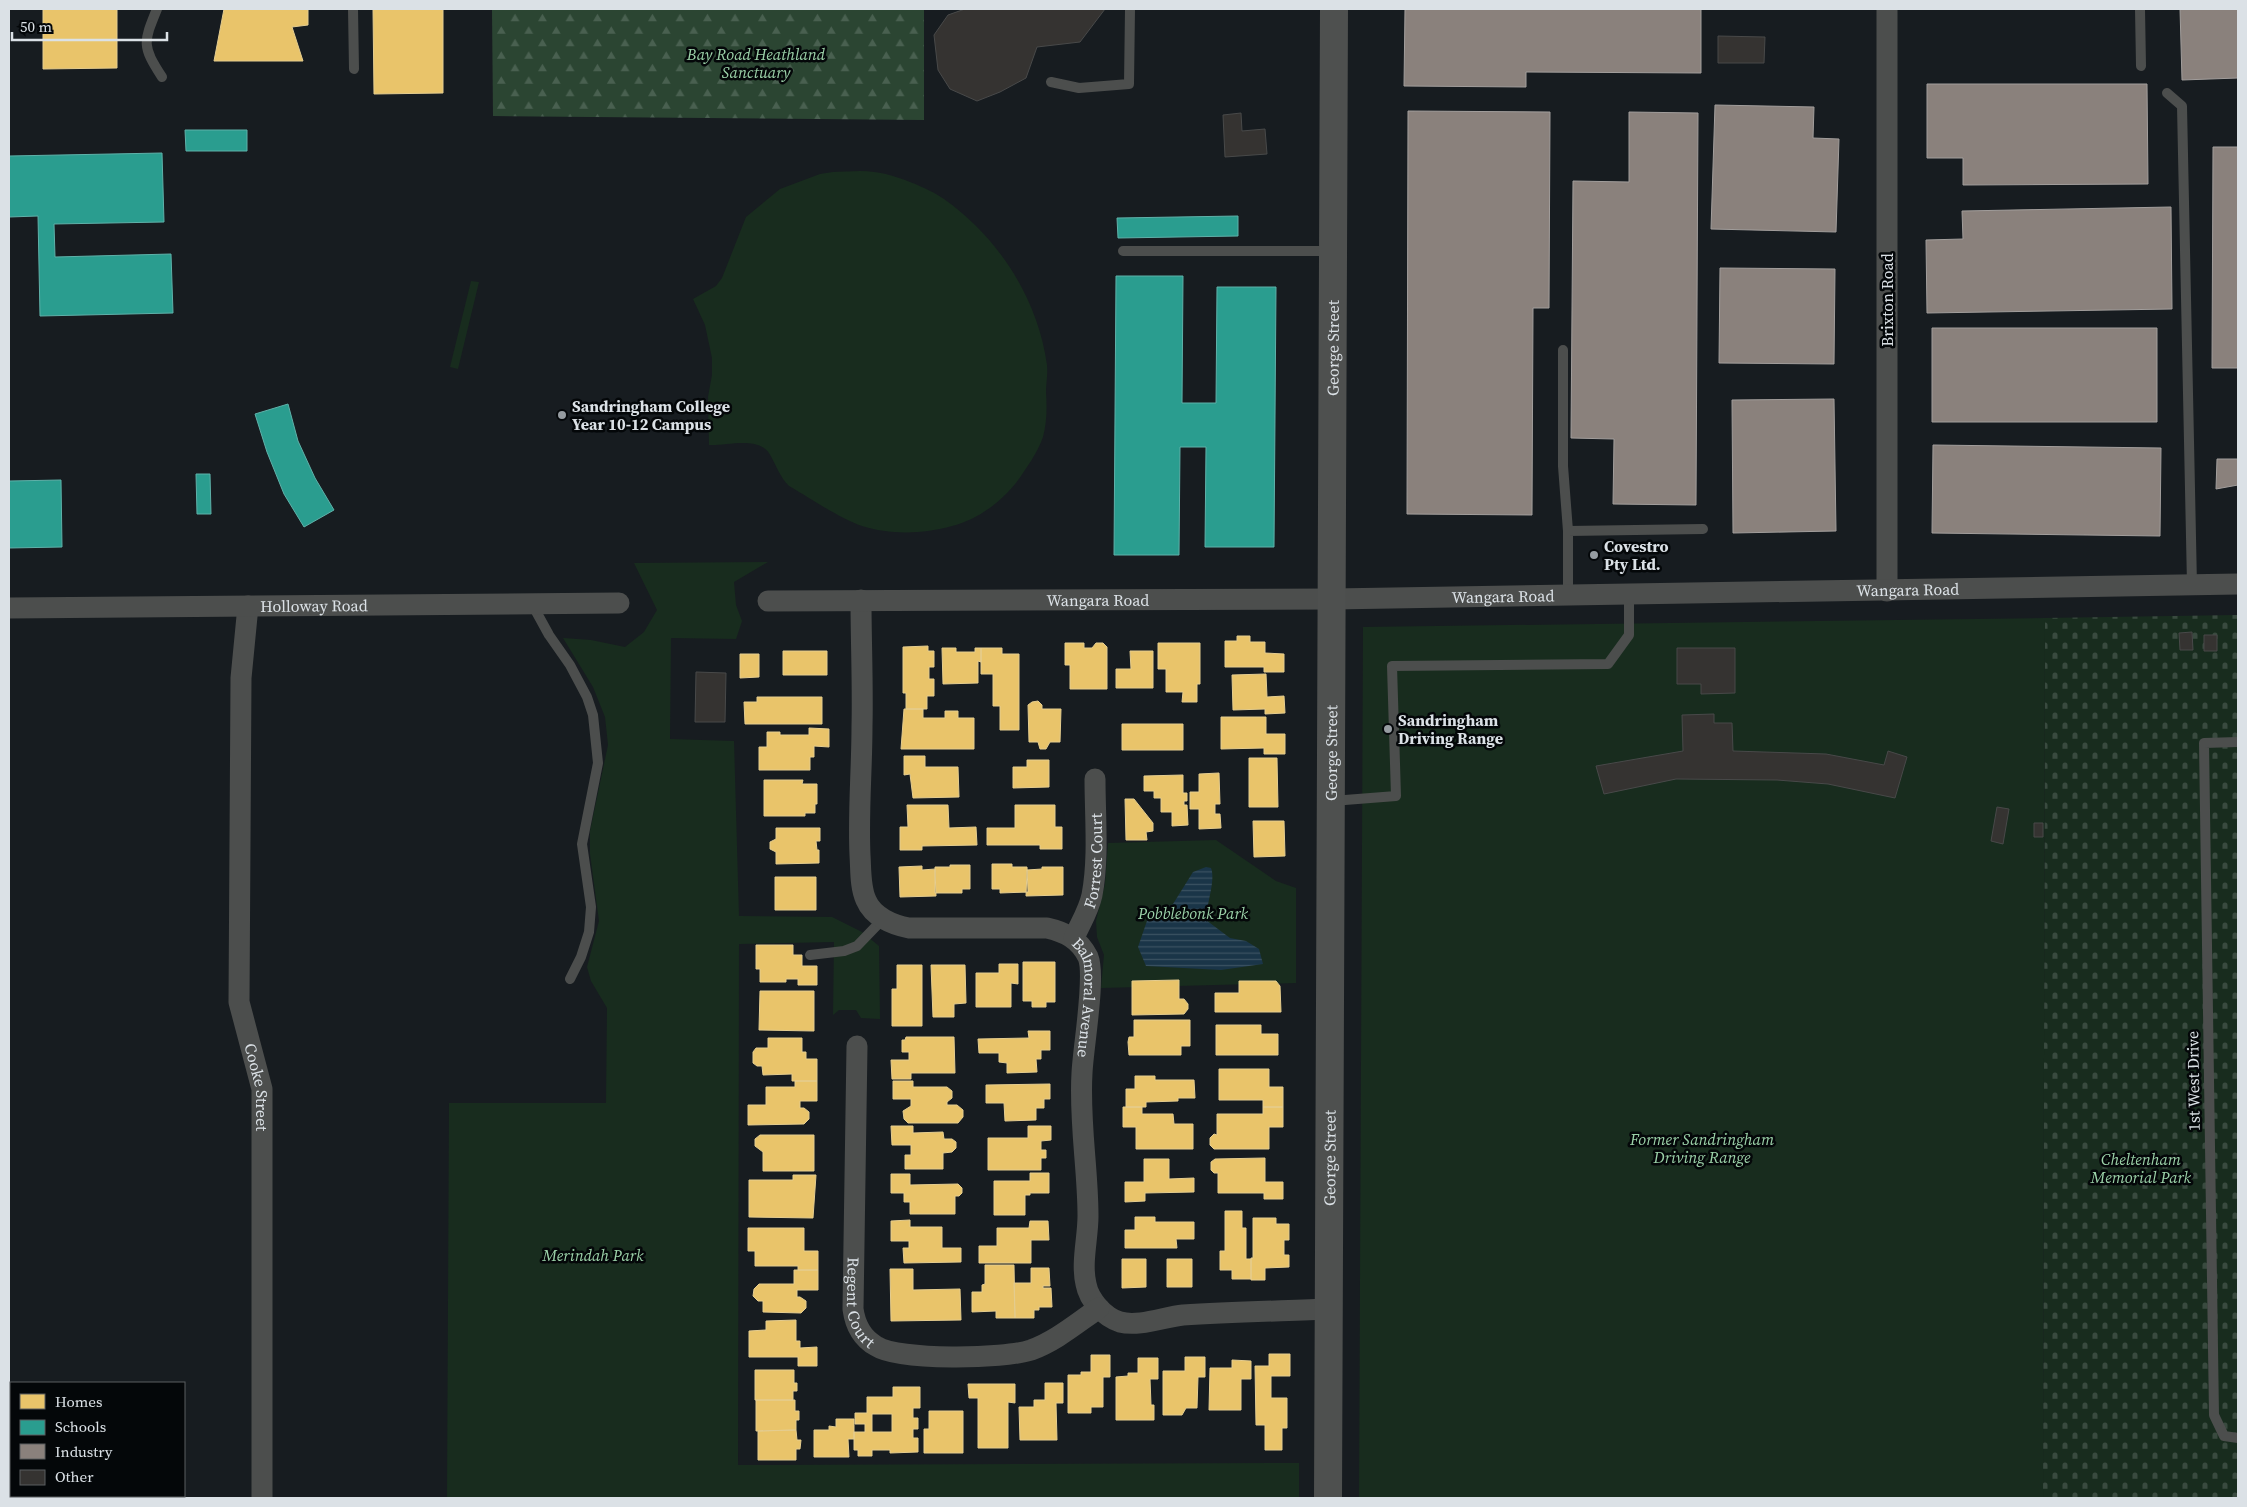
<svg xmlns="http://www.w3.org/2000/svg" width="2247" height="1507" viewBox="0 0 2247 1507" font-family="'Source Serif 4',serif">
  <defs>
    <pattern id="forest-firs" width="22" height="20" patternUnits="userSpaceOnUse" patternTransform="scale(1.25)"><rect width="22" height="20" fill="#2b4532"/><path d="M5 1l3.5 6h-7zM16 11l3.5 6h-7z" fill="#496050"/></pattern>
    <pattern id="cemetery-stones" width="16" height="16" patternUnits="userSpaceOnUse" patternTransform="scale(1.25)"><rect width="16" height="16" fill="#182c1e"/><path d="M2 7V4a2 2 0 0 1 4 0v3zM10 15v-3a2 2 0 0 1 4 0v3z" fill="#394a3f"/></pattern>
    <pattern id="water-rules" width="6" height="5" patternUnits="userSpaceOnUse" patternTransform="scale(1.25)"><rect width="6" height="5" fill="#1a3548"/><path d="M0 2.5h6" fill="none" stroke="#3b5262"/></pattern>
  </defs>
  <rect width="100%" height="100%" fill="#171c20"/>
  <path fill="url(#forest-firs)" d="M492 9H924V120L493 116Z"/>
  <path fill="url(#cemetery-stones)" d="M2238 615V1498H2043L2045 618Z"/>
  <path fill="#182c1e" d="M833 172C846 172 861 170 874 172 894 174 928 188 944 199 999 238 1038 299 1047 365 1048 374 1046 383 1046 392 1047 407 1047 422 1043 437 1039 449 1030 463 1023 473 1007 498 980 519 952 526 924 534 890 535 862 526 839 518 810 498 789 486 779 476 776 464 769 453 757 436 726 446 709 445L708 397 712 375V358L705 325 693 299 716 286 722 278 746 217 780 189 820 174Z
    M471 281 479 282 458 369 450 367Z
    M768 562 734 582 736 605 742 621 736 639 671 638 670 739 734 741 739 916 832 917 862 932 879 946 880 1019 861 1018 856 1010H839L833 1015 834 942 739 944 738 1465 1299 1463V1498H447L449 1103H606L607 1008 591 981 587 967 599 921 590 854V831L608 745 605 717 593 687 563 638 591 640 625 647 644 632 657 610 634 563Z
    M2045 618 2043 1498H1359L1363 627Z
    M1216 840 1276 881 1296 888V983L1101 988 1104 955 1097 937 1096 921 1105 884 1108 843Z"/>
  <path fill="url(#water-rules)" d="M1206 867 1211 868C1216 881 1206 905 1206 920L1230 938 1246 941 1259 949 1263 964 1221 970 1146 966 1138 947 1149 915 1173 904 1193 872Z"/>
  <path fill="#e9c46a" stroke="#e5cd8f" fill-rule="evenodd" d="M43 9H117V68L43 69Z
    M224 9H308V25L292 27 303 61H214Z
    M373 9H443V93L374 94Z
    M1237 636H1250V642H1265V653L1284 654V672H1264V667H1225V641H1237Z
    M1065 643H1084V648H1092L1096 643H1103L1107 647V689H1070V665H1065Z
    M1158 643H1200V684H1197V702H1182L1183 692H1166V669H1158Z
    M928 646V651H934V667H929V679H934V696H927V709H906V693H903V647Z
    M942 648H956V652H975V648H981V662L978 661V683L943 684Z
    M981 648H1002V654H1019V730H1000V706H993V674H981Z
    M783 651H827V675H783Z
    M1130 651H1153V688H1116V669H1131Z
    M740 654H759V677L740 678Z
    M1266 674 1267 697 1284 696 1285 713 1265 714V709L1233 710 1232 675Z
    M757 697H822V724H745L744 702H757Z
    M1038 701 1042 705V709H1061L1060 742H1050L1046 749H1040L1038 742H1029L1028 705 1032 702Z
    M904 709H923V718H945V711H958V718H974V749H901Z
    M1221 717H1266V734H1285V754H1264V748L1221 749Z
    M1122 724H1183V750H1122Z
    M809 728 829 729V747L814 746V757H810V770H759V747H767V732H780V735H809Z
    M904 756H925V767H958L959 797 913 798 910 774 904 775Z
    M1249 758H1277L1278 807H1249Z
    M1027 760H1049V787L1013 788V767H1027Z
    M1219 773 1220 804H1215V814H1220L1221 828 1199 829V809H1190V792H1199V774Z
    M1183 775V793H1187V801H1184V805H1187L1188 825 1172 826V812H1161V798H1154V791H1144V776Z
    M764 780H803L802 784H817V804H815V813H805V816H764Z
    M1125 799H1134L1153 823V831L1146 832 1147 840H1126Z
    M907 805H948L949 828 976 827 977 845 922 846V850H900V827H908Z
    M1015 805H1055V827H1062V849H1040V845H987V828H1015Z
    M1253 821H1284L1285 856 1254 857Z
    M776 828H820V841H816L817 850H819V863L776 864V852L770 849V842L776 839Z
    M992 864H1012V867H1027L1028 892 1000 893V889H992Z
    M950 865H970V889H962V893H935V867H950Z
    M922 866V870L935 869 936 896 900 897 899 867Z
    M1042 867H1063V895L1026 896 1027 870 1042 869Z
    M775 877H816V910H775Z
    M756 945H793V955H802V966H817V985H798V979H786V982H760V969H756Z
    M1023 962H1055V1002H1046V1007H1032V1001H1023Z
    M999 964H1018V984L1011 983V1007H976V973H999Z
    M897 965H922V1026H892V989H897Z
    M931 965H965L966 1003 954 1004V1017H933Z
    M1179 980V999H1184L1188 1004V1009L1184 1014 1132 1015V981Z
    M1239 981H1276L1280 986 1281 1012H1215V993H1239Z
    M760 991H814V1031L759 1030Z
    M1134 1020H1190V1046H1181V1055H1129L1128 1042 1129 1037H1134Z
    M1216 1025H1261V1034H1278V1055H1216Z
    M1028 1031H1050V1050H1041V1059H1036L1037 1072 1007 1073V1063L999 1062V1053H979L978 1039 1029 1038Z
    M906 1037H954L955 1073H911V1079H892L891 1060H909V1052H902V1040H905Z
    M768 1038H802V1052H806V1059H817V1081H792V1074L763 1075 762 1066H757L753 1063V1052L756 1048H768Z
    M1219 1069H1269V1087H1283V1107H1263V1100H1219Z
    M1135 1076H1155V1080H1194L1195 1098H1178V1101L1146 1102V1107H1126V1089H1135Z
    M795 1081H817V1101H800V1108H804L809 1112V1119L804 1124 748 1125V1105H766V1087H795Z
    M893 1081H913V1087H947L952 1091V1098L947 1102V1105H957L963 1110V1117L958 1123H908L904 1119 903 1111 911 1106V1099H893Z
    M1050 1084V1099H1044V1108H1036V1120L1005 1121 1004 1103H986V1085Z
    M1123 1107H1142V1114H1173L1174 1124H1193V1149H1136V1127H1123Z
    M1263 1107H1283V1127H1269V1149H1214L1210 1145V1138L1214 1134 1217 1135V1114H1263Z
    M891 1126H913V1133L943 1132 944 1139H952L956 1142V1148L952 1152 943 1153V1169H905V1155H911V1145H892Z
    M1028 1126H1051V1140L1041 1141V1150H1046V1158H1041V1170H988V1138H1028Z
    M760 1135H814V1171H763V1152L755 1146V1139Z
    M1265 1158V1182H1283V1199H1264V1193H1218V1173H1214L1211 1170V1162L1215 1159Z
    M1144 1159H1169V1179L1194 1178V1192L1145 1193V1201L1125 1202V1182H1144Z
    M1030 1173H1049V1193H1030V1195H1025V1215H994V1181H1030Z
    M891 1174H910V1185L958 1184 962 1188V1193L959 1196H955V1214H910V1202H904V1193H891Z
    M793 1175H816L813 1218 749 1217V1180H793Z
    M1225 1211H1242V1228H1246V1259H1251V1279H1232V1270H1220V1251H1225Z
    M1135 1217H1155V1222H1194V1239H1176L1177 1248H1125V1230H1135Z
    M1253 1218H1276V1224H1289V1240H1284V1255H1289V1267L1265 1268V1280H1251V1258H1253Z
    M910 1220V1227H942V1248H961V1262L904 1263 903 1248H909V1241H891V1221Z
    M1030 1221H1048L1049 1240H1031V1263H979V1246H997V1228H1029Z
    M748 1228H804V1251H818V1270H798V1266H755V1251H748Z
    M1122 1259H1146V1287L1122 1288Z
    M1167 1259H1192V1287H1167Z
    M985 1265H1014L1015 1318H996V1311L972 1312V1292H982V1285L985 1284Z
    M1031 1268H1049L1050 1286H1043V1288H1051L1052 1307H1039V1310H1034V1318H1015L1014 1283H1031Z
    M890 1269H913V1290L960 1289 961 1320 891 1321Z
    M794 1270H818V1290H797V1297H800L806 1301V1308L801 1313 763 1312V1301H758L753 1296 754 1289 759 1284H794Z
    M796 1320V1341H800V1348L817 1347V1366H798V1357H749V1331L766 1330V1321Z
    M1269 1354H1290V1376H1271V1398H1287V1428H1282V1450H1265V1425H1256L1255 1366H1269Z
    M1091 1355H1110V1377H1103V1407H1091V1413H1068V1375H1081V1372H1091Z
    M1185 1357H1205V1377H1198L1197 1408H1186L1182 1415H1163V1371H1185Z
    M1138 1358H1158V1379H1150L1151 1405H1154V1420H1116V1377L1128 1376V1373H1138Z
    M1232 1360 1251 1361V1379H1241V1410H1209L1210 1368H1232Z
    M755 1370H794V1383H797V1391H793V1400H755Z
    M1045 1383H1063V1403H1056L1057 1440H1020L1019 1407H1034V1400H1045Z
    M968 1384H1015V1403L1008 1402V1448H978V1398H969Z
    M893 1387H920V1408H913V1418H918V1429H913V1438H918V1452L890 1453V1450H872V1456H858V1450H854V1432H865V1424H855V1413H867V1397H893ZM872 1414H892V1432H872Z
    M756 1400H795V1411H799V1420H796V1430L756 1431Z
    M929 1411H963V1453H924V1429H929Z
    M836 1419H854V1439H848L849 1457H814V1430H829V1426L836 1427Z
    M796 1430 797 1440H801L800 1449H796V1460H758V1431Z"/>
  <path fill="#2a9d8f" stroke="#5fb1a9" d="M185 130H247V151H186Z
    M162 153 164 222 54 224 55 257 171 254 173 313 40 316 38 216 9 217V156Z
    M1238 216V236L1118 238 1117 218Z
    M1116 276H1183L1182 403H1216L1217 287H1276L1274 547H1205L1206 447H1180L1179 555H1114Z
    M288 404 298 441 315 478 334 510 304 527 284 494 267 452 255 414Z
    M196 474H210L211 514H197Z
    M61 480 62 547 9 548V481Z"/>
  <path fill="#8a817c" stroke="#a29e9c" d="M1405 9H1701V73L1526 72V87L1404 86Z
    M2180 9H2238V78L2182 80Z
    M1927 84H2147L2148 184 1963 185V158H1927Z
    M1715 105 1814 107 1813 138 1839 139 1836 232 1711 229Z
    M1408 111 1550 112 1549 308H1533L1532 515 1407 514Z
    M1629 112 1698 113 1696 505 1613 504 1614 439 1571 438 1573 181 1629 182Z
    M2213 147H2238V368H2212Z
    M2171 207 2172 309 1927 313 1926 240 1963 239 1962 211Z
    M1720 268 1835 269 1834 364 1719 363Z
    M1932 328H2157V422H1932Z
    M1834 399 1836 531 1733 533 1732 400Z
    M1933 445 2161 448 2160 536 1932 533Z
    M2217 459H2238V485L2216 489Z"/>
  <path fill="#353331" stroke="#484949" d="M965 9H1105L1080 42 1037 47 1026 78 1000 92 977 101 950 89 938 70 934 35 948 15Z
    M1718 36 1765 37 1764 63H1718Z
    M1241 113 1242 131 1265 129 1267 154 1225 157 1223 115Z
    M2192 632 2193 650H2180L2179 633Z
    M2204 635H2217V651H2204Z
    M1677 648H1735V693L1701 694V684H1677Z
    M696 672 726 673 725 722H695Z
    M1714 714V723H1732L1733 751 1826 754 1884 765 1888 751 1907 757 1895 798 1828 784 1777 780 1676 779 1604 794 1596 766 1683 751 1682 715Z
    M1997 807 2009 809 2003 844 1991 841Z
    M2034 823H2043V837H2034Z"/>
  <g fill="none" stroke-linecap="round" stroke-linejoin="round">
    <path stroke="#4c4e4d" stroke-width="10" d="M157 9C143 43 142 46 162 77
      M353 9 354 69
      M2140 9 2141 66
      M1051 82 1079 88 1129 84 1130 9
      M2167 93 2182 106 2192 585
      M1123 251H1332
      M1563 350V466L1568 531V595
      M1568 531 1703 529
      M532 604 549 635 570 665 587 697 593 715 598 763 582 844 591 907 589 932 581 957 570 979
      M2238 742 2204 743 2214 1415 2224 1436 2238 1438
      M1332 801 1396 796 1392 666 1608 664 1629 635V594
      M810 955 844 951 857 946 883 919"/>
    <g stroke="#4c4e4d" stroke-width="21">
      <path d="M1887 591V9"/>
      <path id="s1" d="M861 600C861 642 863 684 862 726 862 770 858 811 860 855 861 870 860 887 866 900 873 917 893 925 909 928H1047C1065 932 1079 939 1088 957 1096 976 1083 1048 1082 1073 1079 1122 1088 1168 1088 1216 1088 1238 1081 1263 1086 1284 1089 1300 1104 1317 1120 1322 1139 1327 1164 1317 1183 1315 1232 1312 1281 1311 1330 1309"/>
      <path id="s2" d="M768 601 1333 599 2238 584"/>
      <path id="s3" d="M248 606 241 678 239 1002 262 1089V1498"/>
      <path id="s4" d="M9 608 619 603"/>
      <path id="s5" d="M1074 938C1080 924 1089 910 1092 895 1099 858 1095 817 1095 779"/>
      <path id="s6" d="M857 1046 853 1309C855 1324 862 1338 876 1346 899 1361 1004 1359 1031 1350 1056 1341 1077 1323 1099 1308"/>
    </g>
    <path stroke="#4e504f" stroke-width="28" id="s7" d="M1328 1498 1334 9"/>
  </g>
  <g fill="#969ca1" stroke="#040709" stroke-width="2">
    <circle cx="562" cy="415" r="5"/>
    <circle cx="1594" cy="555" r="5"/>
    <circle cx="1388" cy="729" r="5"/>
  </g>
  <g text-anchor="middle" stroke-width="5" stroke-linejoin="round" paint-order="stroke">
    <g font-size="16" font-style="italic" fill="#9bd1a8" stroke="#040709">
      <text x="756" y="60">Bay Road Heathland<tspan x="756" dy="18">Sanctuary</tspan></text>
      <text x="1193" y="919">Pobblebonk Park</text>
      <text x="1702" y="1145">Former Sandringham<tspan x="1702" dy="18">Driving Range</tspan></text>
      <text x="2141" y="1165">Cheltenham<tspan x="2141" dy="18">Memorial Park</tspan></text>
      <text x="593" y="1261">Merindah Park</text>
    </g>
    <g font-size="16" fill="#dbe1e6" stroke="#040709">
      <text transform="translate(1887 300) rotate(-90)" y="6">Brixton Road</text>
      <text dy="6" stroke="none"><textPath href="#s7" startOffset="1150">George Street</textPath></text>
      <text dy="6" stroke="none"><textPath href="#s2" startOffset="1140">Wangara Road</textPath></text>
      <text dy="6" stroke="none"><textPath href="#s2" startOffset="735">Wangara Road</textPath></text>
      <text dy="6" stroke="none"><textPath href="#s2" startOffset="330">Wangara Road</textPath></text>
      <text dy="6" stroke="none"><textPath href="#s4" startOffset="305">Holloway Road</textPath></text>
      <text dy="6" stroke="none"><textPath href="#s7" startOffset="745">George Street</textPath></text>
      <text dy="6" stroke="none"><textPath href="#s5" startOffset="81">Forrest Court</textPath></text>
      <text dy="6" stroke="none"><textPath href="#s1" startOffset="584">Balmoral Avenue</textPath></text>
      <text transform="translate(2193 1081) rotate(-91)" y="6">1st West Drive</text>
      <text dy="6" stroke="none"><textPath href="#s3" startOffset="484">Cooke Street</textPath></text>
      <text dy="6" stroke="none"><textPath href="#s7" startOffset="340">George Street</textPath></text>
      <text dy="6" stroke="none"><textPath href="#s6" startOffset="258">Regent Court</textPath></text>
    </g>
    <g font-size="16" font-weight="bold" fill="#dbe1e6" stroke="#040709" text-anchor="start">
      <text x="572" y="412">Sandringham College<tspan x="572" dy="18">Year 10-12 Campus</tspan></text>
      <text x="1604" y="552">Covestro<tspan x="1604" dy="18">Pty Ltd.</tspan></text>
      <text x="1398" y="726">Sandringham<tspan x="1398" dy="18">Driving Range</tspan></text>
    </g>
  </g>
  <rect width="2247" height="1507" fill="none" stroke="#dbe1e6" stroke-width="20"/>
  <rect x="10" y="1382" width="175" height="115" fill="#040709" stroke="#5a5e61"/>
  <rect x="20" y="1394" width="25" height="15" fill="#e9c46a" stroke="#5a5e61"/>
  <text x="55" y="1407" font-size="15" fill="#dbe1e6">Homes</text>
  <rect x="20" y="1420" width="25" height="15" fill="#2a9d8f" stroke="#5a5e61"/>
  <text x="55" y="1432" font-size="15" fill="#dbe1e6">Schools</text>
  <rect x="20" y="1444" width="25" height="15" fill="#8a817c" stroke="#5a5e61"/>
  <text x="55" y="1457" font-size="15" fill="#dbe1e6">Industry</text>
  <rect x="20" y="1470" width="25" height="15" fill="#353331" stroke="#5a5e61"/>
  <text x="55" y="1482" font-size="15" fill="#dbe1e6">Other</text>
  <path d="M12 32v8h155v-8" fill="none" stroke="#dbe1e6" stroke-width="2.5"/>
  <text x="20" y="32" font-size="15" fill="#dbe1e6" stroke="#040709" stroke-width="4" paint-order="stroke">50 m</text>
</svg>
